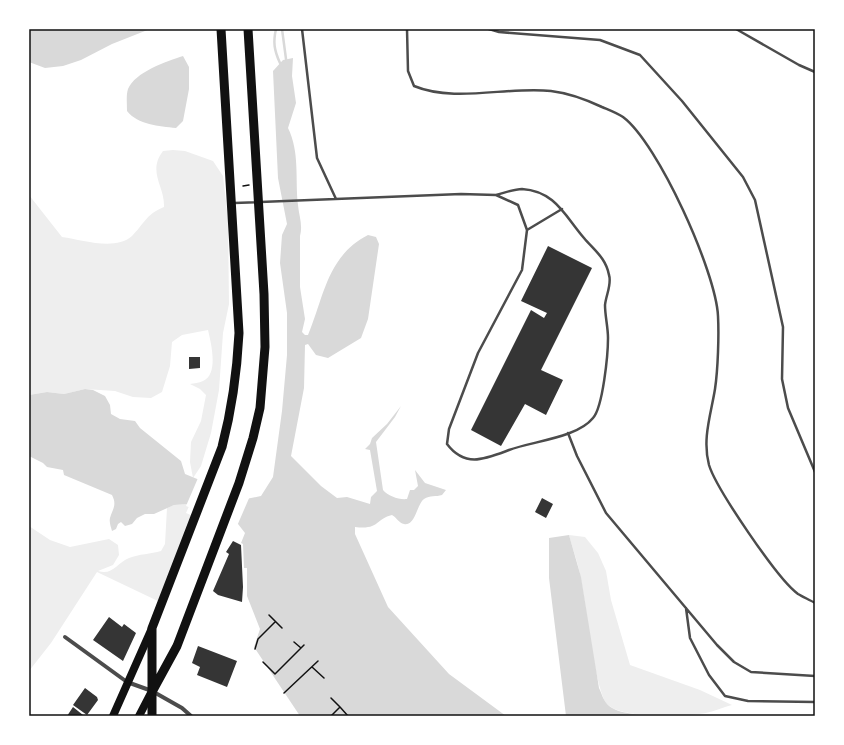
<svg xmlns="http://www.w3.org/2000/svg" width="844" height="745" viewBox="0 0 844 745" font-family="Arial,sans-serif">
  <rect width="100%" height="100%" fill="#fff"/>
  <path fill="#eee" d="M173 150 185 151 213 161 223 176 228 219 229 304 223 333 219 390 211 433 201 466 193 478 190 462 191 442 201 421 206 395 200 389 190 384C194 383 199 383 203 381 219 374 211 343 208 330L182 335 172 342 170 366 162 392 151 398 133 397 115 391 85 389 64 394 47 392 29 395V195L62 237C83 240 115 251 132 236 145 223 145 215 164 207 165 186 147 172 163 151Z
    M190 504 186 513 193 516 160 602 97 572 51 643 29 671V526L50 540 70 547 109 539 118 545 119 555 113 565 98 571C112 576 117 563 129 558 139 554 151 554 161 551L165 544 167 508 174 505Z
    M569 535 585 537 598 553 606 571 611 600 630 665 700 690 732 705C724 707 715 711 706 713 686 717 621 719 607 704 595 690 586 603 581 580 579 565 573 550 569 535Z"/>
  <path fill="#d9d9d9" d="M29 29H150L112 44 81 60 63 66 45 68 29 62Z
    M183 56 189 67V89L183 121 176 128C159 126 138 125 127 111 127 104 126 95 128 89 135 72 167 61 183 56Z
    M293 58 292 76 296 103 288 128C300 152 295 180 298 205 299 216 303 225 300 236V287L305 319 302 332 305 335H308C324 297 327 256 368 235L376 237 379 244 368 319 361 338 328 358 316 355 308 344 305 345 304 388 291 456 321 486 337 498 347 497 370 504 371 497 377 491 370 450 365 449 370 444 372 438 387 424 401 406 395 417 376 442 383 490C388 496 399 500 407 499L410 490H414L418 486 415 470 425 483 446 490 442 495C436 497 430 495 424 499 417 504 415 527 404 524 399 523 396 517 392 515 375 519 380 530 355 527V534L388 607 449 674 506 716H300L254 647 260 629 247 596V568H244L243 544 241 543 245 533 238 524 189 504 174 505 154 514H145L137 518 132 524 125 526 121 522 118 524 116 529 112 531C111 527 109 522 110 518 113 508 117 505 112 495L64 475 63 470 47 467 43 463 29 456V395L47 392 64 394 85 389 93 390 105 396 110 405 111 414 120 419 135 421 140 428 181 461 185 474 246 499 261 496 273 477 282 411 287 355V313L280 263 282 235 287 224 278 178 273 71 283 60Z
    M569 535 581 577 599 688C602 694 603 700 608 705 622 719 674 715 693 716H566L549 578V538Z"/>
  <path fill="#fff" d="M198 478 246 497 250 496 237 526 186 506Z"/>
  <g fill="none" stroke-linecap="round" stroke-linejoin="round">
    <path stroke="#d9d9d9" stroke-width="2.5" d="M276 29C273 42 274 50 280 63
      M282 29 286 59"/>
  </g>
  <path fill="#353535" d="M548 246 592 268 541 370 563 380 546 415 525 404 501 446 471 430 531 310 544 318 547 313 521 301Z
    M189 357H200V368L189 369Z
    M542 498 553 504 546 518 535 512Z
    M233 541 241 545 243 587 242 602 218 595 213 591 229 554 226 552Z
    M109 617 122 627 124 624 136 633 123 661 93 640Z
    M198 646 237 661 227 687 197 675 200 667 192 663Z
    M85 688 97 697 98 700 87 715 73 705Z
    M73 707 83 715 82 716H67Z"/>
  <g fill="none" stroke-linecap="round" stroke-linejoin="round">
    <path stroke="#111" stroke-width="1.5" d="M243 186 249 185
      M269 615 282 628
      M294 642 301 648
      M255 649 258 639 275 622
      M263 662 275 674 304 645
      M312 667 324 678
      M284 693 318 661
      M340 707 348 716
      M331 716 340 707 331 698"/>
    <path stroke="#4c4c4c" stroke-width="2.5" d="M302 29 317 158 336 199
      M407 29 408 71 414 86C455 103 508 86 551 91 568 93 587 100 602 107 609 110 617 113 623 117 658 143 716 272 718 316 719 335 718 369 715 389 711 414 702 439 709 465 716 488 778 580 798 594 803 597 810 600 815 603
      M489 29 499 32 600 40 640 55 682 101 743 177 755 200 783 327 782 379 788 408 815 472
      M736 29 799 65 815 72
      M234 203 461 194 496 195 518 205 527 230 522 270 478 353 449 429 447 444C465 468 485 459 509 450 533 441 577 438 593 418 603 407 608 354 608 338 608 327 605 316 605 305 606 295 612 284 609 275 606 258 594 250 584 238 565 216 555 191 522 189 514 189 504 193 496 195
      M527 230 562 209
      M568 433 577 456 606 513 717 645 734 662 751 672 815 676
      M686 608 690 638 709 675 725 696 748 701 815 702"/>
    <path stroke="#4c4c4c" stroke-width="4" d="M65 637 127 682 152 691 182 708 191 716"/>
    <path stroke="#111" stroke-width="8" d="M113 716 152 628
      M139 716 152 691"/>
    <path stroke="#111" stroke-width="9" d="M153 690 177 646 239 483 253 438 260 408 265 347 264 294 248 29
      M152 716V628L222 447C232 409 237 372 239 333L221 29"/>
  </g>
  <rect width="844" height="745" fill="none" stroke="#ffffff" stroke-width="60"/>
  <rect x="30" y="30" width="784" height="685" fill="none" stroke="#111" stroke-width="1.5"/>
</svg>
